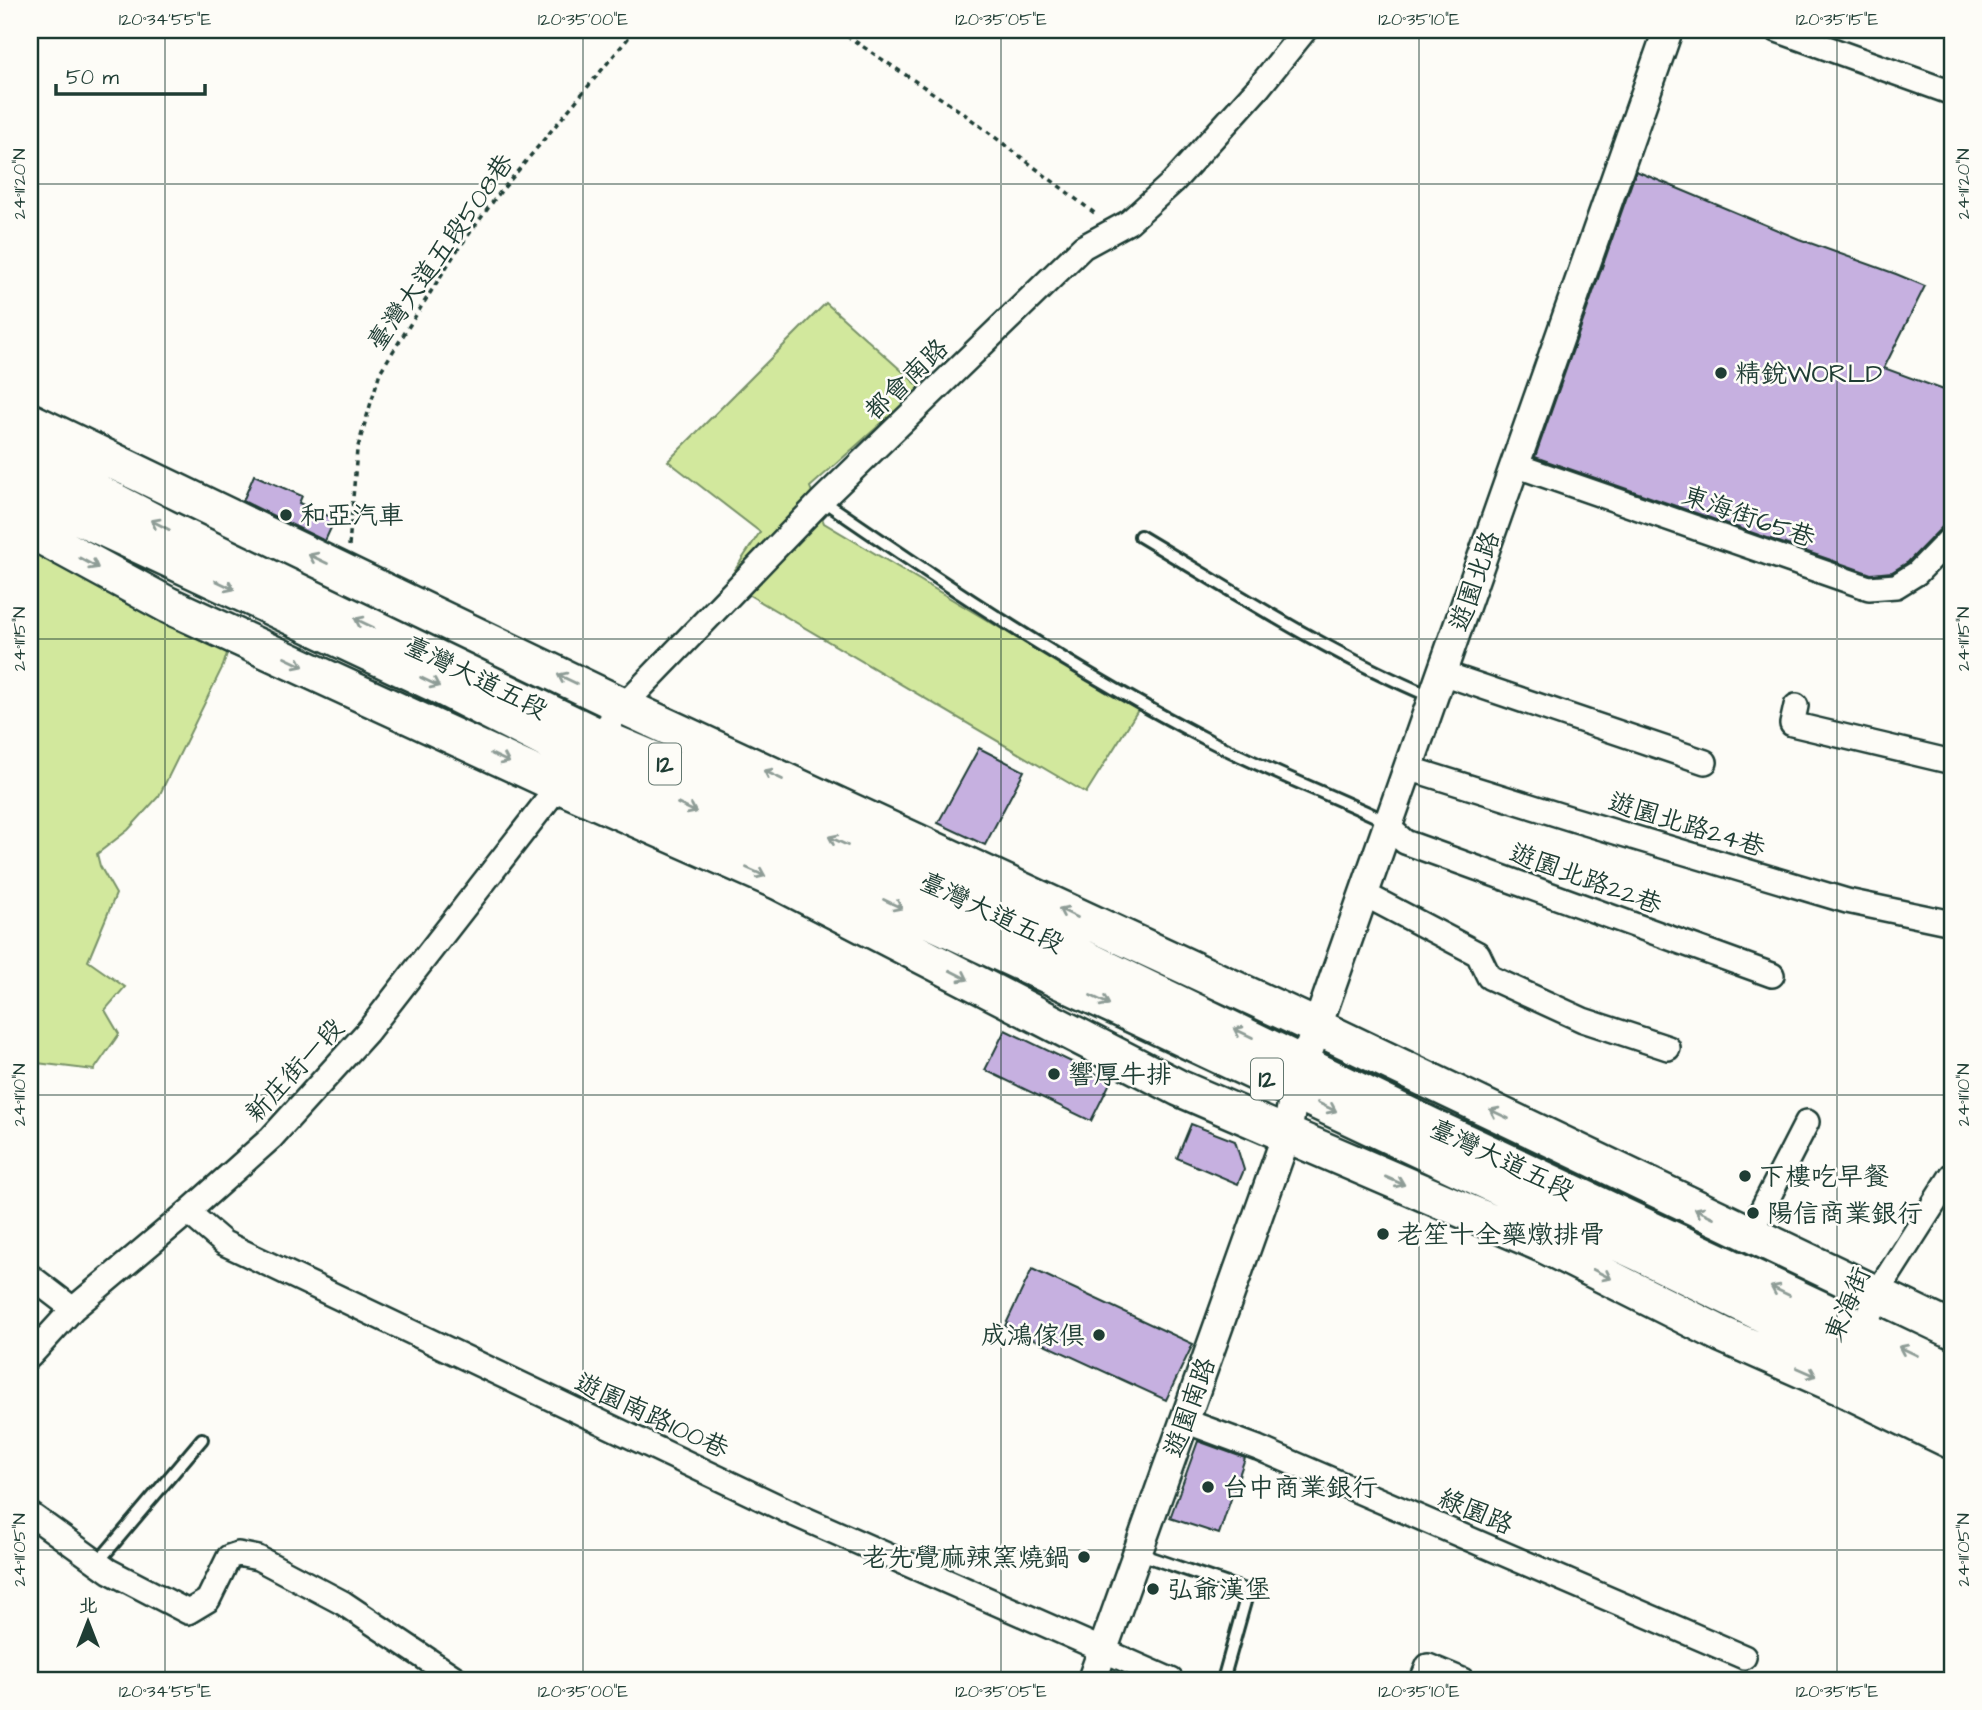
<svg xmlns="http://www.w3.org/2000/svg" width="1982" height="1710" viewBox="0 0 1982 1710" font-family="'Architects Daughter','LXGW WenKai TC',sans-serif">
  <rect width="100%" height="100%" fill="#fdfcf7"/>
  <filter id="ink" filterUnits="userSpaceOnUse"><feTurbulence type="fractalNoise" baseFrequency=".0143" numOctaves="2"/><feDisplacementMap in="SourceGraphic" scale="14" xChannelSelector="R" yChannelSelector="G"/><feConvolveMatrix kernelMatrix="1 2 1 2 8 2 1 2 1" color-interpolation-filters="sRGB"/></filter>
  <g filter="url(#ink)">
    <path fill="#d2e89d" stroke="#789268" stroke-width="2" d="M826 303 921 388 810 487 824 523 1138 710 1086 793 727 582 760 532 668 461Z
      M30 551 230 644 223 666 159 796 128 830 97 854 100 866 116 894 88 961 125 987 105 1010 119 1034 94 1070 37 1063 30 1058Z"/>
    <path fill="#c6b0e0" stroke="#1f3d34" stroke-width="2" d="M1636 171 1799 239 1896 274 1925 286 1884 368 1952 393V523L1942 527 1908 562 1892 572 1871 574 1535 457Z
      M254 475 302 496 299 503 335 519 325 541 243 501Z
      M979 748 1024 771 985 845 938 823Z
      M1005 1030 1111 1081 1091 1121 985 1070Z
      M1191 1124 1235 1141 1244 1170 1238 1184 1177 1158Z
      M1032 1269 1193 1344 1166 1400 1005 1326Z
      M1198 1441 1245 1458 1219 1534 1170 1518Z"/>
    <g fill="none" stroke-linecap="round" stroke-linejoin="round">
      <g stroke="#1f3d34" stroke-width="16">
        <path id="service" d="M822 500C948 587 1074 671 1210 741 1264 769 1321 791 1375 816L1386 825
          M1140 536C1236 593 1329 654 1432 697
          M1137 1553 1248 1591 1223 1680
          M98 1562 202 1439"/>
      </g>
      <g stroke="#1f3d34" stroke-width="28">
        <path id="minor" d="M1777 30 1952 93
          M1515 465 1869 588 1896 586 1917 573 1952 537
          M1442 673 1705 762
          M1796 706 1792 724 1952 762
          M591 745 623 706 822 500 1083 247 1129 222 1173 182 1259 87 1305 30
          M1408 768 1572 819 1847 901 1952 923
          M1386 825 1405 842 1772 975
          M1364 894 1478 954 1489 977 1583 1020 1668 1048
          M188 1212 224 1243 796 1515 1171 1680
          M1749 1235 1807 1122
          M30 1276 73 1309
          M1860 1343 1877 1293 1952 1175
          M30 1356 73 1309 188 1212 271 1138 368 1031 568 774
          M1185 1421 1258 1448 1744 1657
          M30 1514 109 1571 188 1612 208 1600 229 1557 238 1554 258 1558 343 1603 458 1680
          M1422 1680 1428 1666 1462 1680"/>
      </g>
      <g stroke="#1f3d34" stroke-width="33">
        <path id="tertiary" d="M1092 1680 1287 1134 1294 1092 1668 30"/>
      </g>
      <g stroke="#1f3d34" stroke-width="40">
        <path id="primary" d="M30 421 623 706 1317 1027 1952 1330
          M30 457 166 528 598 736 766 807 915 876 1431 1126 1952 1371
          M30 494 435 684 581 758 1133 1015 1639 1253 1854 1359 1952 1404
          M30 530 168 605 559 785 779 882 1179 1088 1542 1244 1721 1334 1841 1387 1952 1441"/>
      </g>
      <path stroke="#1f3d34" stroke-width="3.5" stroke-dasharray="5 5" stroke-linecap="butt" d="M838 30 963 113 1097 215
        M349 546 357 450 380 372 456 252 497 196 635 30"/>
      <use href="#service" stroke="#fdfcf7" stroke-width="10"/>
      <use href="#minor" stroke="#fdfcf7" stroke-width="23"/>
      <use href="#tertiary" stroke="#fdfcf7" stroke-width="28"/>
      <use href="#primary" stroke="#fdfcf7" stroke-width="35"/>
    </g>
    <defs><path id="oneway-shaft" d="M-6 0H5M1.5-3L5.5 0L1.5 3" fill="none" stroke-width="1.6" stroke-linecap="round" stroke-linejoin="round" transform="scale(1.75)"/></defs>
    <g stroke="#8e9c96">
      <use href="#oneway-shaft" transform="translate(160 525) rotate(-153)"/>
      <use href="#oneway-shaft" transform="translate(318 559) rotate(-155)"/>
      <use href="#oneway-shaft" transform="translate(89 563) rotate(29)"/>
      <use href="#oneway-shaft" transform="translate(225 585) rotate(25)"/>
      <use href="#oneway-shaft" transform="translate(364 623) rotate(-154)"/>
      <use href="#oneway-shaft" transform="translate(294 662) rotate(25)"/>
      <use href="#oneway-shaft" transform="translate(567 679) rotate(-154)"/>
      <use href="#oneway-shaft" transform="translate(430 682) rotate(26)"/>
      <use href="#oneway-shaft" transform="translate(500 758) rotate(25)"/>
      <use href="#oneway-shaft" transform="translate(773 775) rotate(-155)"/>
      <use href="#oneway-shaft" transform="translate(687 808) rotate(25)"/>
      <use href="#oneway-shaft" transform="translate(838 841) rotate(-155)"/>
      <use href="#oneway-shaft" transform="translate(756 872) rotate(24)"/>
      <use href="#oneway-shaft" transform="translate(893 904) rotate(25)"/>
      <use href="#oneway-shaft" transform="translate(1068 913) rotate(-155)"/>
      <use href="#oneway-shaft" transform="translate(959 975) rotate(27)"/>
      <use href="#oneway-shaft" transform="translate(1100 1000) rotate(25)"/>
      <use href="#oneway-shaft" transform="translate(1243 1033) rotate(-154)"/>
      <use href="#oneway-shaft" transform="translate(1327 1107) rotate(25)"/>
      <use href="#oneway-shaft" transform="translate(1499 1114) rotate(-154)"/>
      <use href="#oneway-shaft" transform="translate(1395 1181) rotate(23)"/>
      <use href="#oneway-shaft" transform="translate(1704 1213) rotate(-154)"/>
      <use href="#oneway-shaft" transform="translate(1602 1274) rotate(27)"/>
      <use href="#oneway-shaft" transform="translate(1780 1291) rotate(-155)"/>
      <use href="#oneway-shaft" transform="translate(1908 1351) rotate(-155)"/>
      <use href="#oneway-shaft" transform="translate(1807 1372) rotate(24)"/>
    </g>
  </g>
  <path fill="none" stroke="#1f3d34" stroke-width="2" stroke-opacity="0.45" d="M165 30V1680M583 30V1680M1001 30V1680M1419 30V1680M1837 30V1680M30 184H1952M30 639H1952M30 1095H1952M30 1550H1952"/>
  <g fill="#1f3d34" stroke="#fdfcf7" stroke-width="2.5">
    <circle cx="1721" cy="373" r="7"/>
    <circle cx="286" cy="515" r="7"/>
    <circle cx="1054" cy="1074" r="7"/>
    <circle cx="1745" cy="1176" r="7"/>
    <circle cx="1753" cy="1213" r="7"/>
    <circle cx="1383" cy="1234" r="7"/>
    <circle cx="1099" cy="1335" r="7"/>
    <circle cx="1208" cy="1487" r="7"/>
    <circle cx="1084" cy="1557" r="7"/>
    <circle cx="1153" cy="1589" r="7"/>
  </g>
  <g text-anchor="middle" stroke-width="5" stroke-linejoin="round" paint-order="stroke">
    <g fill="#fdfcf7" stroke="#62766e" stroke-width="2">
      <rect x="649" y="743.5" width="32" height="41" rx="5"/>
      <rect x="1251" y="1058.5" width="32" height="41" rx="5"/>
    </g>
    <g font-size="24" font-weight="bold" fill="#1f3d34">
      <text x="665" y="772">12</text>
      <text x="1267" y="1087">12</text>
    </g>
    <g font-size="26" fill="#1f3d34" stroke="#fdfcf7">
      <text transform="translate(440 252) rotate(-55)" y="9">臺灣大道五段508巷</text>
      <text transform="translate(906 379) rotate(-44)" y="9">都會南路</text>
      <text transform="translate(1749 516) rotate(19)" y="9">東海街65巷</text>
      <text transform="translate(1474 581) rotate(-71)" y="9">遊園北路</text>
      <text transform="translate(476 677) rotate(26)" y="9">臺灣大道五段</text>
      <text transform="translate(1687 824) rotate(17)" y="9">遊園北路24巷</text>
      <text transform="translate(1586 878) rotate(20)" y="9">遊園北路22巷</text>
      <text transform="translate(992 912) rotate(25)" y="9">臺灣大道五段</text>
      <text transform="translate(294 1070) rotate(-47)" y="9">新庄街一段</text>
      <text transform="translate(1502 1159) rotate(25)" y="9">臺灣大道五段</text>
      <text transform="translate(1847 1304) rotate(-67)" y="9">東海街</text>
      <text transform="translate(1189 1407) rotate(-70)" y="9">遊園南路</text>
      <text transform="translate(652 1415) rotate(25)" y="9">遊園南路100巷</text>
      <text transform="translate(1476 1511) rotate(23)" y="9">綠園路</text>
    </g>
    <g font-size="26" fill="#1f3d34" stroke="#fdfcf7" text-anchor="start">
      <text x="1735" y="382">精銳WORLD</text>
      <text x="300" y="524">和亞汽車</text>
      <text x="1068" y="1083">響厚牛排</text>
      <text x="1759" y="1185">下樓吃早餐</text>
      <text x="1767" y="1222">陽信商業銀行</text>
      <text x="1397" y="1243">老笙十全藥燉排骨</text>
      <text x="1085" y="1344" text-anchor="end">成鴻傢俱</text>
      <text x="1222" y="1496">台中商業銀行</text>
      <text x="1070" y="1566" text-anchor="end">老先覺麻辣窯燒鍋</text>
      <text x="1167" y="1598">弘爺漢堡</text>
    </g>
  </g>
  <rect width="1982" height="1710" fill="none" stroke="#fdfcf7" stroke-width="77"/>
  <g transform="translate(88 1622)" stroke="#fdfcf7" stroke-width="5" paint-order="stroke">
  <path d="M0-5L12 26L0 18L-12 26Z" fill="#1f3d34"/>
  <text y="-10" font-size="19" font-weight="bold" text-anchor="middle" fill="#1f3d34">北</text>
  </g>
  <path d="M56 84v10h149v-10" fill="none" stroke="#1f3d34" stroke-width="3.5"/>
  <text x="66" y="84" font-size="21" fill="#1f3d34" stroke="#fdfcf7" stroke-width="5" paint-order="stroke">50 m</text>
  <rect x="38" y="38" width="1906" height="1634" fill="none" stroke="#1f3d34" stroke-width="2.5"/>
  <g font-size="18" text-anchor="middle" fill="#1f3d34">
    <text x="165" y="25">120°34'55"E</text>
    <text x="583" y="25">120°35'00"E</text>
    <text x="1001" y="25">120°35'05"E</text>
    <text x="1419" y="25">120°35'10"E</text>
    <text x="1837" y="25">120°35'15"E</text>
    <text transform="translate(19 184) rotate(-90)" y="6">24°11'20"N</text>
    <text transform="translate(1963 184) rotate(-90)" y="6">24°11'20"N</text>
    <text transform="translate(19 639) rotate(-90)" y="6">24°11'15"N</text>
    <text transform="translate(1963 639) rotate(-90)" y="6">24°11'15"N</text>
    <text transform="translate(19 1095) rotate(-90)" y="6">24°11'10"N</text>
    <text transform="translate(1963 1095) rotate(-90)" y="6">24°11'10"N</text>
    <text transform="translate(19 1550) rotate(-90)" y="6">24°11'05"N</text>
    <text transform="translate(1963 1550) rotate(-90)" y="6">24°11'05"N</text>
    <text x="165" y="1697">120°34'55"E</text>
    <text x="583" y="1697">120°35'00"E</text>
    <text x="1001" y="1697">120°35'05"E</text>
    <text x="1419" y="1697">120°35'10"E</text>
    <text x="1837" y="1697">120°35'15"E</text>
  </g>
</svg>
